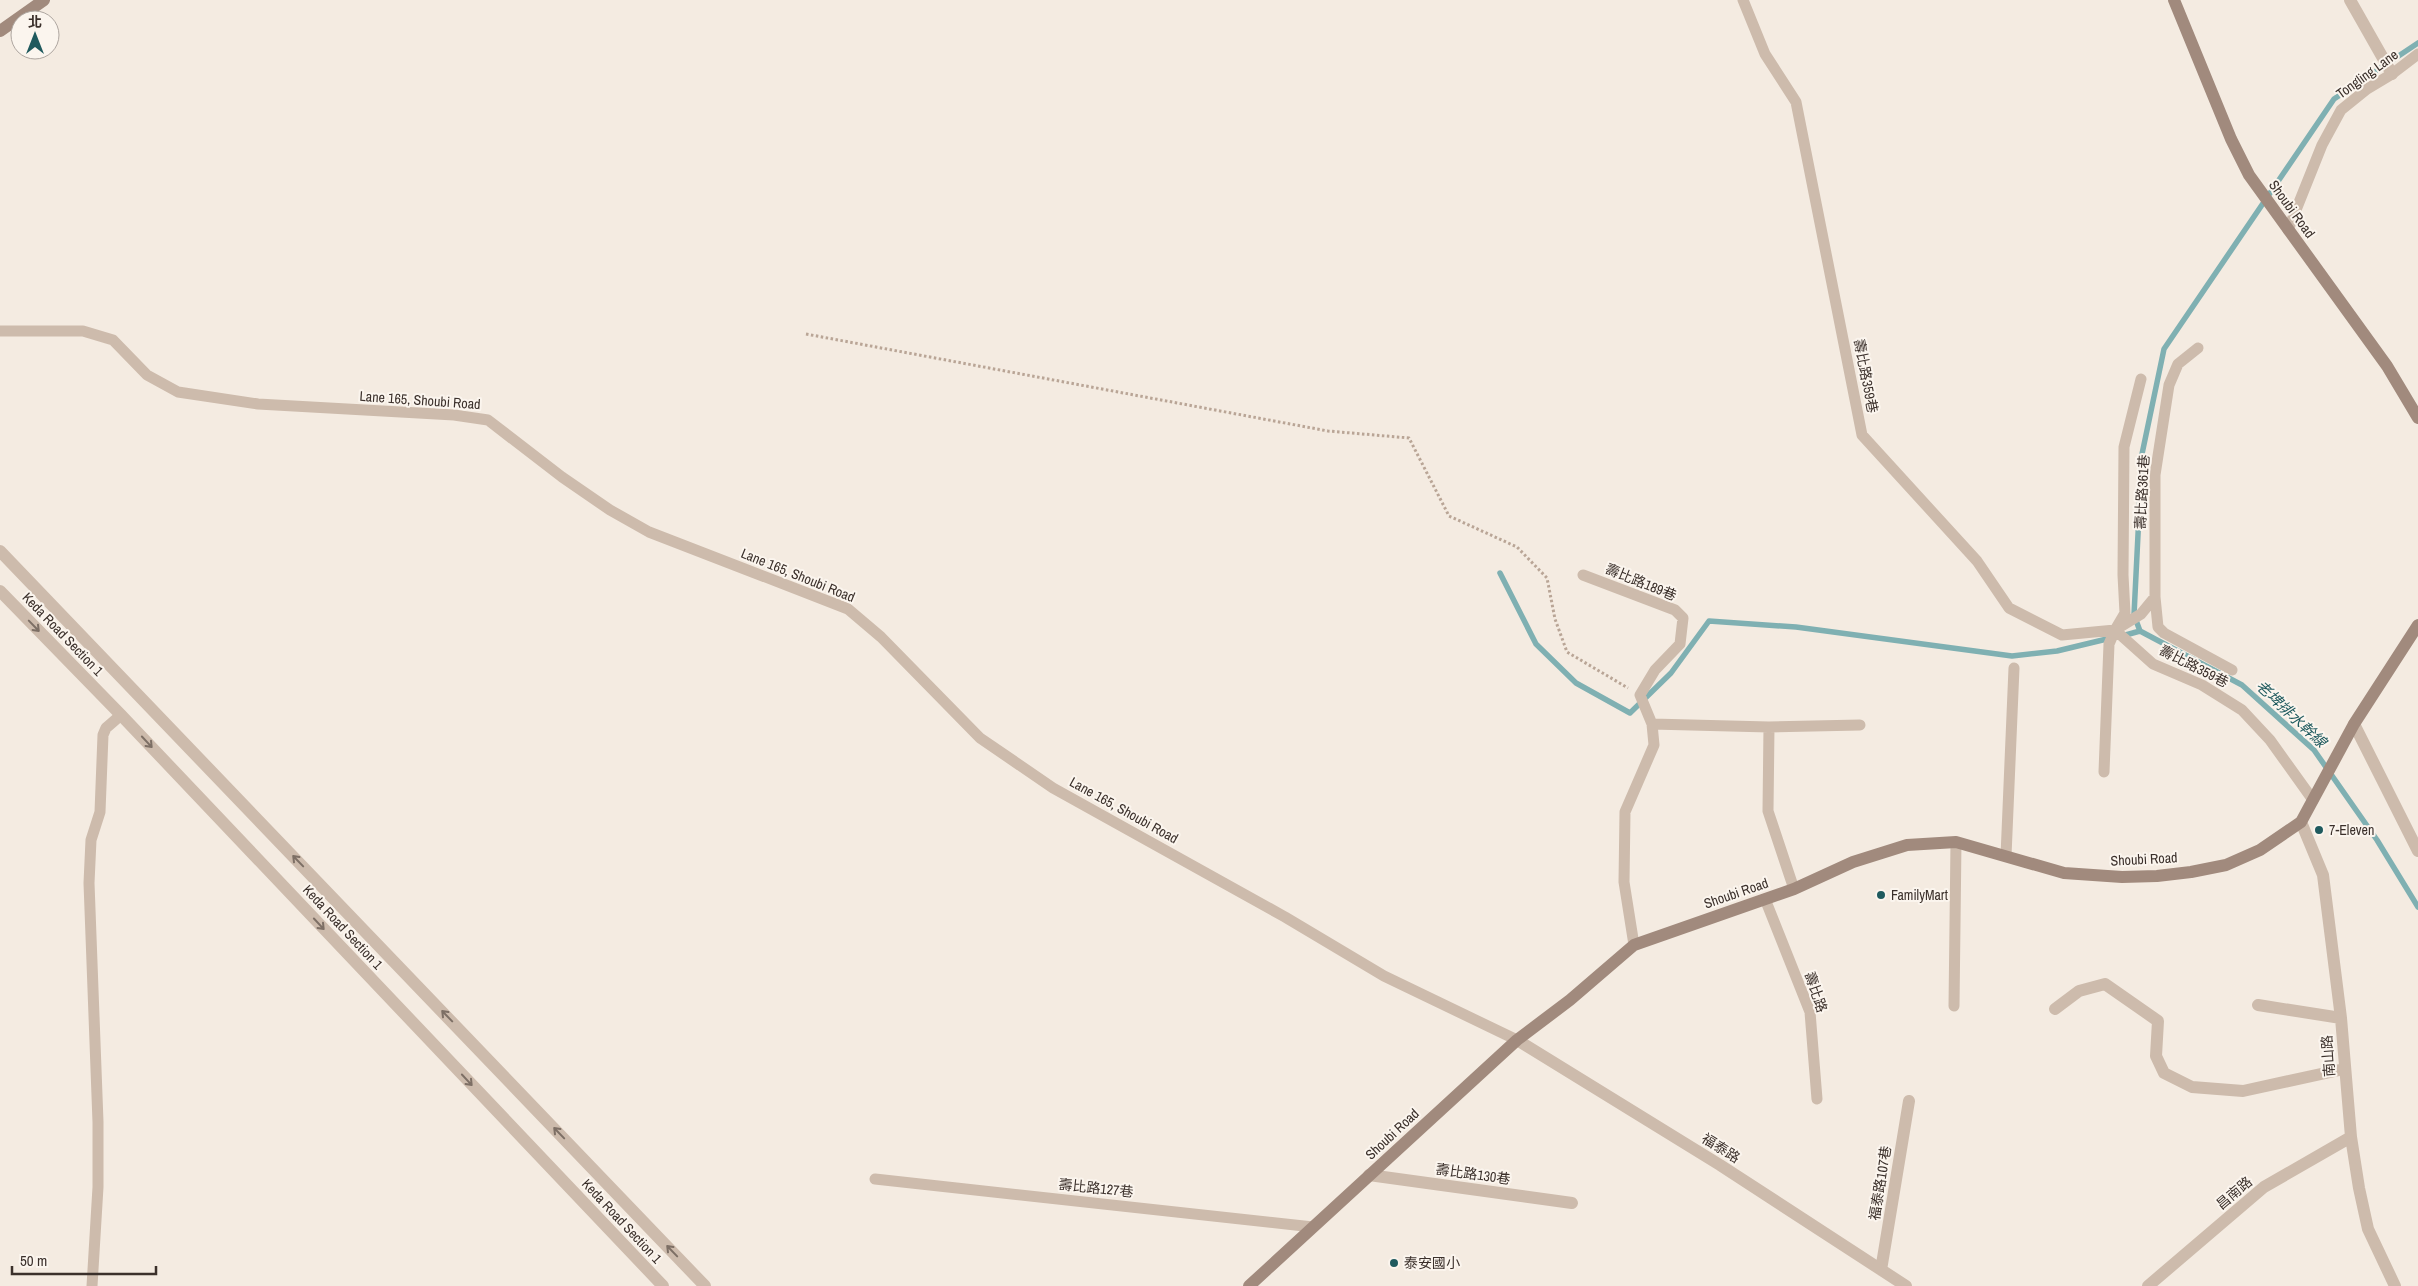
<svg xmlns="http://www.w3.org/2000/svg" width="2418" height="1286" viewBox="0 0 2418 1286" font-family="'Archivo Narrow','Noto Sans TC',sans-serif">
  <rect width="100%" height="100%" fill="#f4ebe1"/>
  <g fill="none" stroke-linecap="round" stroke-linejoin="round">
    <path stroke="#7fb0b2" stroke-width="5.5" d="M1500 573 1536 644 1576 683 1630 713 1671 673 1709 621 1796 627 2012 656 2057 651 2111 638
      M2140 631 2134 615 2142 454 2164 349 2334 99 2418 43
      M2140 631 2242 685 2314 750 2377 840 2418 907
      M2122 636 2140 631"/>
    <path stroke="#b9a596" stroke-width="3" stroke-dasharray="2.5 2.5" stroke-linecap="butt" d="M806 334 1328 431 1409 438 1449 516 1517 547 1547 578 1555 619 1567 652 1628 688"/>
    <path stroke="#cdbbac" stroke-width="11" d="M1743 0 1765 54 1796 102 1862 435 1977 561 2009 608 2062 635 2115 630 2141 614 2155 597V475L2169 385 2178 364 2198 348
      M2288 230 2322 145 2341 110 2367 89 2392 74 2418 54
      M0 331H83L113 340 147 375 178 392 258 404 454 415 488 420 562 477 610 510 649 532 848 609 881 637 980 738 1053 788 1285 917 1384 976 1517 1040
      M2141 379 2124 447 2123 575 2125 613 2115 630 2153 664 2202 685 2242 710 2270 740 2313 800
      M1583 575 1675 610 1683 618 1680 644 1655 670 1640 695 1652 724 1654 745 1625 812 1624 882 1634 945
      M2155 597 2158 627 2164 633 2232 670
      M1652 724 1769 727 1860 725
      M1769 727 1768 811 1794 889
      M2104 772 2109 644 2115 630
      M2006 856 2014 668
      M1765 899 1810 1012 1817 1099
      M1954 1006 1956 842
      M875 1179 1313 1227
      M92 1286 98 1187V1122L89 883 91 840 100 812 103 735 106 728 121 715"/>
    <path stroke="#cdbbac" stroke-width="12" d="M2350 0 2392 74
      M2354 724 2418 851
      M2301 822 2323 875 2341 1018 2351 1137 2359 1188 2368 1229 2395 1286
      M2258 1005 2341 1018
      M2055 1009 2079 991 2105 984 2158 1021 2156 1056 2164 1073 2192 1087 2243 1091 2344 1069
      M1517 1040 1720 1165 1906 1286
      M1369 1175 1572 1203
      M1881 1270 1909 1101
      M2148 1286 2264 1187 2351 1137"/>
    <path stroke="#cdbbac" stroke-width="12" d="M0 551 705 1286
      M0 591 121 715 663 1286"/>
    <path stroke="#a18a7d" stroke-width="12" d="M2174 0 2231 139 2249 175 2387 366 2418 418
      M0 31 44 0
      M1249 1286 1517 1040 1570 1000 1634 945 1794 889 1853 862 1907 845 1956 842 2064 873 2122 877 2157 876 2191 872 2226 865 2260 850 2301 822 2354 724 2418 625"/>
  </g>
  <defs><path id="oneway-shaft" d="M-6 0H5M1.5-3L5.5 0L1.5 3" fill="none" stroke-width="1.6" stroke-linecap="round" stroke-linejoin="round" transform="scale(1.25)"/></defs>
  <g stroke="#7d6f65">
    <use href="#oneway-shaft" transform="translate(34 626) rotate(46)"/>
    <use href="#oneway-shaft" transform="translate(147 742) rotate(47)"/>
    <use href="#oneway-shaft" transform="translate(298 861) rotate(-134)"/>
    <use href="#oneway-shaft" transform="translate(319 924) rotate(47)"/>
    <use href="#oneway-shaft" transform="translate(447 1016) rotate(-134)"/>
    <use href="#oneway-shaft" transform="translate(467 1080) rotate(47)"/>
    <use href="#oneway-shaft" transform="translate(559 1133) rotate(-134)"/>
    <use href="#oneway-shaft" transform="translate(672 1251) rotate(-134)"/>
  </g>
  <g fill="#1f5a5e" stroke="#fbf5ee" stroke-width="2">
    <circle cx="2319" cy="830" r="5"/>
    <circle cx="1881" cy="895" r="5"/>
    <circle cx="1394" cy="1263" r="5"/>
  </g>
  <g text-anchor="middle" stroke-width="4" stroke-linejoin="round" paint-order="stroke">
    <g font-size="14" fill="#3b302b" stroke="#fbf5ee">
      <text transform="translate(2367 74) rotate(-36)" y="5">Tongling Lane</text>
      <text transform="translate(2292 209) rotate(54)" y="5">Shoubi Road</text>
      <text transform="translate(1866 376) rotate(79)" y="5">壽比路359巷</text>
      <text transform="translate(420 400) rotate(4)" y="5">Lane 165, Shoubi Road</text>
      <text transform="translate(2142 492) rotate(-87)" y="5">壽比路361巷</text>
      <text transform="translate(798 575) rotate(22)" y="5">Lane 165, Shoubi Road</text>
      <text transform="translate(1641 582) rotate(22)" y="5">壽比路189巷</text>
      <text transform="translate(63 634) rotate(46)" y="5">Keda Road Section 1</text>
      <text transform="translate(2194 666) rotate(27)" y="5">壽比路359巷</text>
      <text transform="translate(1124 810) rotate(29)" y="5">Lane 165, Shoubi Road</text>
      <text transform="translate(2144 859) rotate(-3)" y="5">Shoubi Road</text>
      <text transform="translate(1736 893) rotate(-19)" y="5">Shoubi Road</text>
      <text transform="translate(343 927) rotate(47)" y="5">Keda Road Section 1</text>
      <text transform="translate(1816 992) rotate(71)" y="5">壽比路</text>
      <text transform="translate(2328 1056) rotate(-94)" y="5">南山路</text>
      <text transform="translate(1392 1134) rotate(-43)" y="5">Shoubi Road</text>
      <text transform="translate(1721 1148) rotate(32)" y="5">福泰路</text>
      <text transform="translate(1473 1174) rotate(8)" y="5">壽比路130巷</text>
      <text transform="translate(1880 1183) rotate(-81)" y="5">福泰路107巷</text>
      <text transform="translate(1096 1188) rotate(6)" y="5">壽比路127巷</text>
      <text transform="translate(2234 1193) rotate(-40)" y="5">昌南路</text>
      <text transform="translate(622 1221) rotate(47)" y="5">Keda Road Section 1</text>
    </g>
    <g font-size="14" fill="#3b302b" stroke="#fbf5ee" text-anchor="start">
      <text x="2329" y="835">7-Eleven</text>
      <text x="1891" y="900">FamilyMart</text>
      <text x="1404" y="1268">泰安國小</text>
    </g>
    <g font-size="15" font-style="italic" fill="#1f5a5e" stroke="#fbf5ee">
      <text transform="translate(2291 714) rotate(43)" y="5">老埤排水幹線</text>
    </g>
  </g>
  <g transform="translate(35 35)"><circle r="24" fill="#fbf5ee" stroke="#aea6a0"/>
  <path d="M0-4L9 19L0 12L-9 19Z" fill="#1f5a5e"/>
  <text y="-8" font-size="14" font-weight="bold" text-anchor="middle" fill="#3b302b">北</text>
  </g>
  <path d="M12 1266v8h144v-8" fill="none" stroke="#3b302b" stroke-width="2.5"/>
  <text x="20" y="1266" font-size="15" fill="#3b302b" stroke="#fbf5ee" stroke-width="4" paint-order="stroke">50 m</text>
</svg>
